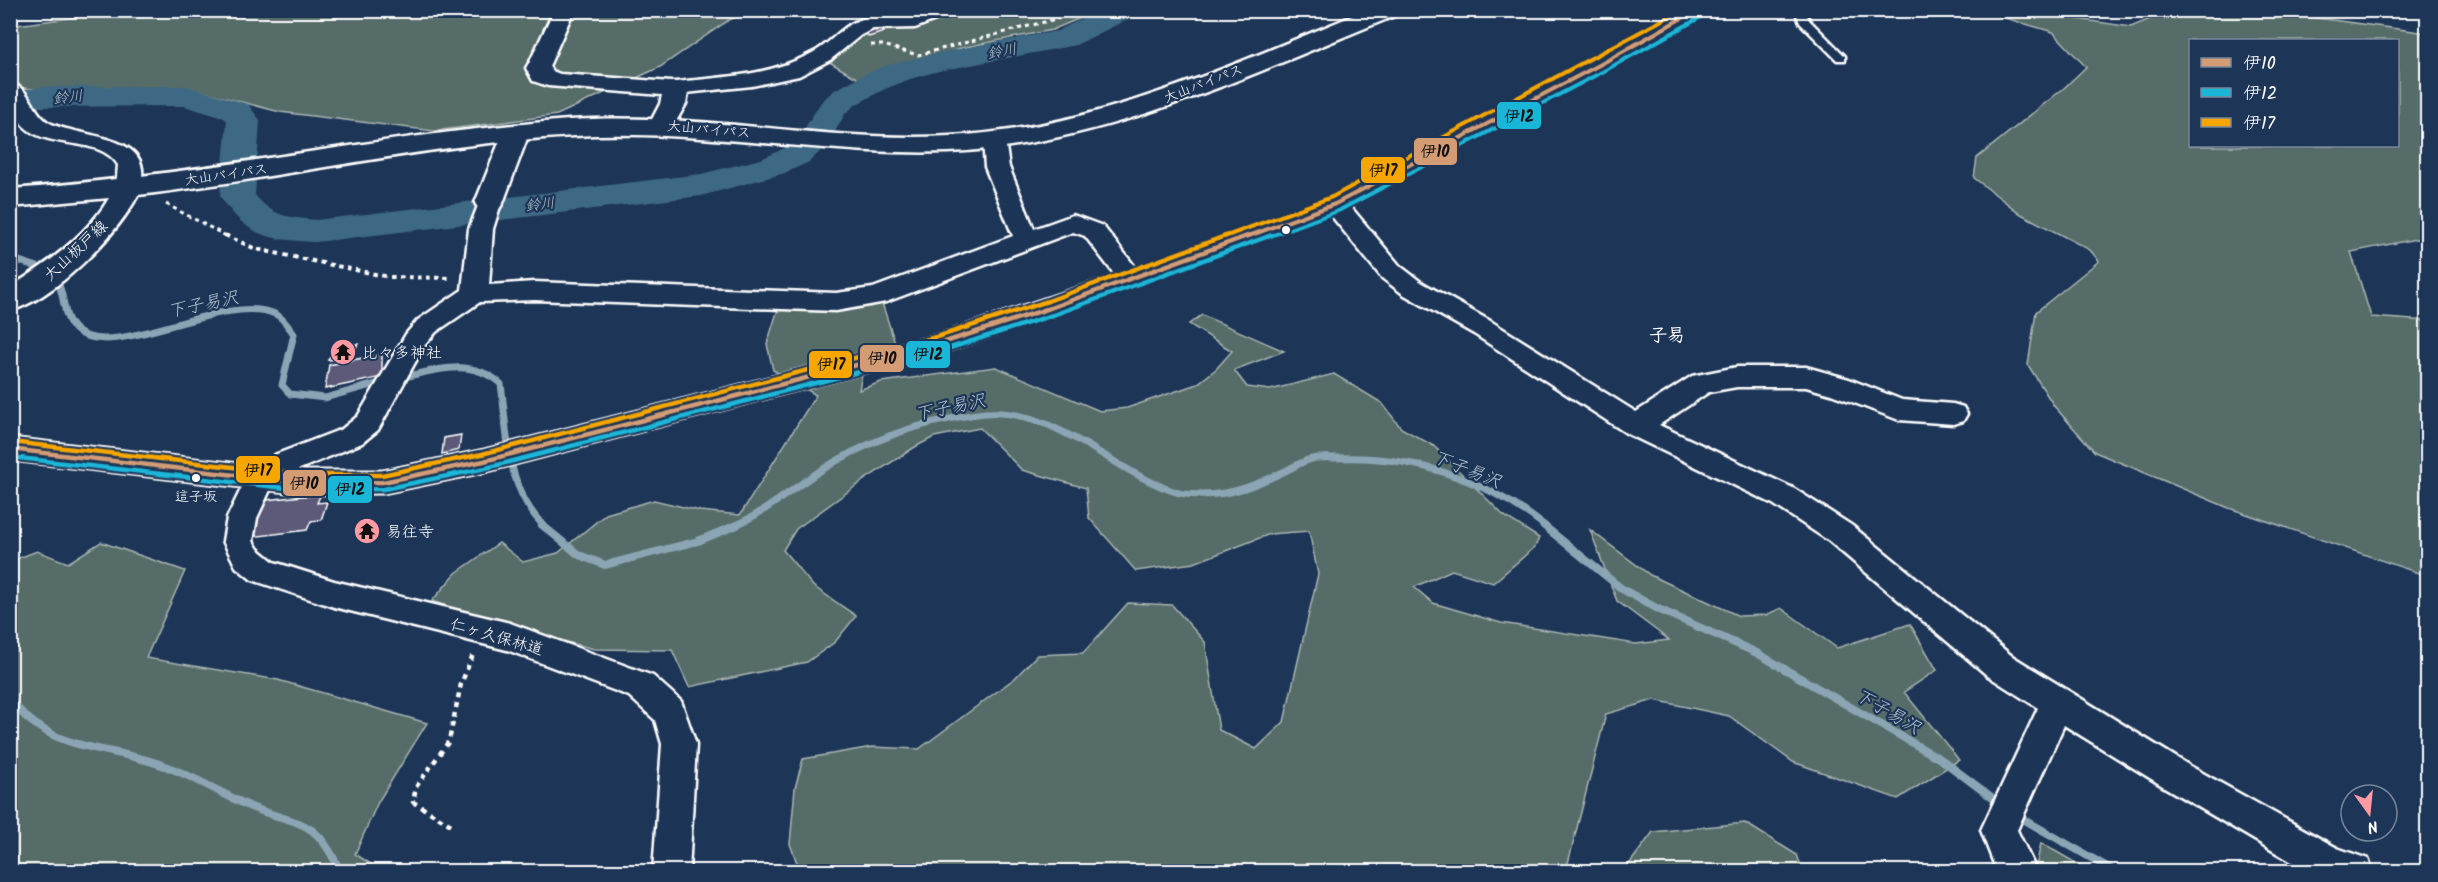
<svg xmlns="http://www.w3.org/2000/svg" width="2438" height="882" viewBox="0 0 2438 882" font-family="Kalam,'Klee One',sans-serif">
  <rect width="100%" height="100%" fill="#1d3557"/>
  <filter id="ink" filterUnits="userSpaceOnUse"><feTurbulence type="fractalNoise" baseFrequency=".0167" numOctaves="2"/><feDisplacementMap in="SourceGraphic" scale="12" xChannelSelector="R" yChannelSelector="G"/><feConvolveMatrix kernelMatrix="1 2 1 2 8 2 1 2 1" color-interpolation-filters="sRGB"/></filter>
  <g filter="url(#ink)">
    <path fill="#566c67" stroke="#aab6b3" stroke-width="1.5" fill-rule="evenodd" d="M129 10 751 11 729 20 660 67 557 115 434 131 280 112 192 89H31L11 86 10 26Z
      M950 11H1097L1052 30 961 48 865 83 831 63 853 37 866 28Z
      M2298 11 2310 17 2427 33V239L2421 238 2351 252 2371 317 2427 321V576L2229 508 2095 452 2054 406 2028 365 2036 312 2099 261 2090 250 2021 214 1974 178 1977 158 2064 88 2086 67 2053 32 1988 13 1919 11H2024L2131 27 2169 11ZM2398 40V146H2190V40Z
      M882 303 895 343 866 352 859 390 881 382 996 367 1100 411 1127 408 1197 384 1216 369 1232 351 1189 324 1202 315 1284 351 1234 370 1247 387 1270 390 1334 374 1382 403 1401 428 1434 446 1503 515 1539 538 1535 547 1493 583 1452 570 1414 587 1433 603 1501 623 1636 644 1669 640 1617 601 1590 530 1650 575 1739 616 1766 615 1781 608 1837 648 1910 624 1937 670 1904 692 1959 760 1898 799 1793 762 1729 716 1654 700 1606 714 1566 871H800L790 844 795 788 803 759 872 747 919 749 1015 678 1037 655 1083 653 1128 603 1172 605 1205 642 1219 730 1256 749 1284 722 1318 574 1309 531 1270 534 1194 563 1136 571 1089 518 1086 488 1022 470 980 428 934 437 915 447 867 478 796 529 783 550 813 586 856 616 835 642 807 662 689 687 672 650 594 649 500 624 432 601 456 573 499 543 523 562 558 553 606 514 654 500 700 511 740 515 816 395 773 370 767 344 779 306 847 309Z
      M101 542 185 571 146 658 278 680 427 723 378 802 355 854 382 871H11V561L37 551 68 563Z
      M1745 823 1797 855 1803 871H1624L1653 832Z
      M2041 843 2090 871 2035 872Z"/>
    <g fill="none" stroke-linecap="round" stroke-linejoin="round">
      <path stroke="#8ba5b5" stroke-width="7" d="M10 258 47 270
        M55 277C66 292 61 315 74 328 109 366 222 291 275 314 283 317 289 328 294 334L282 385 290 394 325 398 386 381
        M400 378C436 370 471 357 501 384 508 435 505 487 544 526
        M733 526C764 514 789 491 817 473 865 441 920 422 977 414 1054 403 1110 472 1179 493 1186 495 1195 494 1202 495 1232 495 1256 485 1283 472 1292 468 1302 461 1312 459 1320 457 1330 458 1339 458 1413 455 1487 480 1545 526"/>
      <path stroke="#8ba5b5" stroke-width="8" d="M542 525 579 555 605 565 698 541 737 525
        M1543 525 1622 589 1658 609 1757 653 1942 760 2002 805
        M10 699C51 754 106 744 165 766 195 777 222 794 251 807 295 825 314 816 337 865
        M2016 815 2116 872"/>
      <path fill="#3e6984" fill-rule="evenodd" d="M1100 10H1138L1134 16 1076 45 939 71 910 79 885 89 855 105 845 114 828 144 809 162 785 173 701 196 316 242C268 239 248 238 220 196L227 121 224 118 184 106 41 107 10 113V93L41 87 186 86 248 104 260 120 255 195C273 217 288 217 316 220L701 174 761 159 785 148 803 131 821 102 833 91 863 75 888 65 938 53 1057 31Z"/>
    </g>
    <path fill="#5d5a79" stroke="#fff" stroke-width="1.5" d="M879 27 884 32 869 37 864 32Z
      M358 344 350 359 328 360 336 345Z
      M382 354V377L325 389 329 365Z
      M461 435 459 450 442 454 444 438Z
      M321 494 317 503 327 502 321 520 311 521 307 530 251 537 256 511 262 510 266 500Z"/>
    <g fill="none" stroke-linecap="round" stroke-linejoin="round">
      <g stroke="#fff" stroke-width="5">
        <path id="service" d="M1795 10H1805L1809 20 1845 56V60H1837L1800 23Z"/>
      </g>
      <g stroke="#fff" stroke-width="5">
        <path id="minor" d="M554 10H574L546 73 538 74 530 73 527 68Z
          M925 10H954L951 14 915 28 873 29 861 35 830 60 799 76 752 86 676 94 668 93 665 88 668 83 676 82C723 77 771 76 814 52 831 43 843 25 862 19 882 11 904 19 925 10Z
          M1681 10H1707L1704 14 1608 68 1350 206 1400 266 1421 282 1492 322 1636 412 1692 376 1737 367H1806L1849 379 1902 400 1953 404 1963 407 1967 414 1963 421 1953 424 1899 420 1831 394 1806 387H1737L1709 392 1659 425 1793 488 1851 525 2012 656 2190 766 2337 848 2368 859 2373 872H2309L2166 788 2064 725 2017 830 2037 872H1997L1981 830 2038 708 1988 676 1829 541 1773 504 1626 433 1474 334 1403 294 1382 278 1330 214 1059 314 951 350 484 472 383 493 304 494 270 490 257 518 253 541 258 549 274 562 334 581 510 623 653 676 681 701 696 744 689 872H653L662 744 655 720 629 696 507 650 334 607 252 580 236 567 223 541 227 518 242 487 10 460V438L257 466 277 454 342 429 358 416 406 334 418 320 462 290 469 229 481 198 489 196 497 198 501 203 493 229 489 285 534 282 836 293 873 288 1013 236 985 167 983 140 986 135 994 133 1002 135 1005 140 1009 167 1034 229 1073 215 1103 226 1136 268 1327 199 1594 60ZM1073 232 1085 236 1115 275 937 335 484 450 383 471H295L362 443 378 430 424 346 436 332 480 302 534 300 836 311 886 302Z
          M10 83C30 87 32 112 48 122 72 137 147 133 142 176 141 182 140 188 136 193L128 195 120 193 116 188 118 165C94 125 10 167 10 83Z"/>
      </g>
      <g stroke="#fff" stroke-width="5">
        <path id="tertiary" d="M538 61 547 63 552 71 560 74 685 83 689 88 686 104 671 130 662 133 653 130 649 125 660 104 662 95 548 86 533 81 526 68 529 63Z
          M516 125 525 127 529 133 503 203 499 209 489 212 479 209 475 203 503 133 507 127Z"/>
      </g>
      <g stroke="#fff" stroke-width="5">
        <path id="secondary" d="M1367 10H1400L1397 15C1256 72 1103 146 948 152 823 156 699 129 574 136 427 144 284 178 138 195 117 235 54 299 10 311V287C46 265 88 235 109 198L10 207V189C198 176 382 134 569 120 696 111 823 143 950 136 1097 129 1233 64 1367 10Z"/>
      </g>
      <path stroke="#fff" stroke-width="3" stroke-dasharray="4 4" stroke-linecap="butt" d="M871 45H883L918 55 1090 10
        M166 204 228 237"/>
      <path stroke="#fff" stroke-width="4" stroke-dasharray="4.5 4.5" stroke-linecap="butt" d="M225 235 256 249 389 277 453 278"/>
      <path stroke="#fff" stroke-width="4.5" stroke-dasharray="5 5" stroke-linecap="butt" d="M451 825 413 802 416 787 449 741 461 684 474 652"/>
      <use href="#service" fill="#1d3557" fill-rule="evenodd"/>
      <use href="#minor" fill="#1d3557" fill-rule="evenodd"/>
      <use href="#tertiary" fill="#1d3557" fill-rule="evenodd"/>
      <use href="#secondary" fill="#1d3557" fill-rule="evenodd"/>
      <g stroke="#1d3557" stroke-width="8">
        <path id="bus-1-far1" d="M1246 237 1335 204 1601 64 1696 10"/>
      </g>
      <g stroke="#1d3557" stroke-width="9">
        <path id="bus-1" d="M10 449 304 483 383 482 484 461 942 343 1050 308 1250 235"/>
      </g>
      <g stroke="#1d3557" stroke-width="8">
        <path id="bus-2-far1" d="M1268 237 1338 211 1604 71 1701 17"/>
      </g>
      <g stroke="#1d3557" stroke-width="9">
        <path id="bus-2" d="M10 457 303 490 384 489 486 468 944 350 1053 315 1272 235"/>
      </g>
      <g stroke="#1d3557" stroke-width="8">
        <path id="bus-3-far1" d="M1224 237 1332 197 1681 10"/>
      </g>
      <g stroke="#1d3557" stroke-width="9">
        <path id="bus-3" d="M11 442 304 475H382L482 454 940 336 1048 301 1228 235"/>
      </g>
      <use href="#bus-1-far1" stroke="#d39c74" stroke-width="4"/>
      <use href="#bus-1" stroke="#d39c74" stroke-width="4.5"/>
      <use href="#bus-2-far1" stroke="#1ab6d8" stroke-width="4"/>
      <use href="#bus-2" stroke="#1ab6d8" stroke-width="4.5"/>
      <use href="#bus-3-far1" stroke="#f7a600" stroke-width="4"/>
      <use href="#bus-3" stroke="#f7a600" stroke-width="4.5"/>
    </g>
  </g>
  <defs>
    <g id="temple-disc" transform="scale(1.35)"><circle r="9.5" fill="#ff9aa2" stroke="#1d3557"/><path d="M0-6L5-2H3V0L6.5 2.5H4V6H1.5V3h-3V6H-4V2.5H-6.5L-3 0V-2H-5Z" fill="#111"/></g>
  </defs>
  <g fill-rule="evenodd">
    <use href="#temple-disc" x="343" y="352"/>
    <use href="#temple-disc" x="367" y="531"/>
  </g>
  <g fill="#fff" stroke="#1d3557" stroke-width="2">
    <circle cx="1286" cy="230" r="5"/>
    <circle cx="196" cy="478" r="5"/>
  </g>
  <g text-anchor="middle" stroke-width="4.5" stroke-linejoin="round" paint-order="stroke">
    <g font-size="14" fill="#fff" stroke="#1d3557">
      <text transform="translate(1203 83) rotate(-21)" y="5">大山バイパス</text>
      <text transform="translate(709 129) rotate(5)" y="5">大山バイパス</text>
      <text transform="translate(226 174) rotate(-8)" y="5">大山バイパス</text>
    </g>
    <g font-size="14" fill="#fff" stroke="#1d3557">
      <text x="196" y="501">這子坂</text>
    </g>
    <g font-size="15" font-style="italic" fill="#b2c3ce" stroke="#1d3557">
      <text transform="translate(1002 51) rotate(-10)" y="5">鈴川</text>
      <text transform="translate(68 97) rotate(-6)" y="5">鈴川</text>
      <text transform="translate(540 204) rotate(-7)" y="5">鈴川</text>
    </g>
    <g font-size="16" fill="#fff" stroke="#1d3557">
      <text transform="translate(75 250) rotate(-43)" y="6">大山板戸線</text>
      <text transform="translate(497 636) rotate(16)" y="6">仁ヶ久保林道</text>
    </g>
    <g font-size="16" fill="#fff" stroke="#1d3557" text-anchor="start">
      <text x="362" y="358">比々多神社</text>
      <text x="386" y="537">易往寺</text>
    </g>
    <g font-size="18" font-style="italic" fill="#b2c3ce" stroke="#1d3557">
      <text transform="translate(203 304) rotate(-12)" y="6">下子易沢</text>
      <text transform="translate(950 407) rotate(-12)" y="6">下子易沢</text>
      <text transform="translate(1467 469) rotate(22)" y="6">下子易沢</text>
      <text transform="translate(1888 711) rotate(30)" y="6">下子易沢</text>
    </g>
    <g font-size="18" font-weight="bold" fill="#fff" stroke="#1d3557">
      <text x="1667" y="341">子易</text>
    </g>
  </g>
  <g stroke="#1d3557" stroke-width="2">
    <rect x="1496" y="101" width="46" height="29" rx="6" fill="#1ab6d8"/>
    <rect x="1413" y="137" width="45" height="29" rx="6" fill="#d39c74"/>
    <rect x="1360" y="156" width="46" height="28" rx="6" fill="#f7a600"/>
    <rect x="905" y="340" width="46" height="29" rx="6" fill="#1ab6d8"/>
    <rect x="859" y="344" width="46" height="29" rx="6" fill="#d39c74"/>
    <rect x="808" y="350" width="45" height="29" rx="6" fill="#f7a600"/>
    <rect x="235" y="455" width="46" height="29" rx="6" fill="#f7a600"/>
    <rect x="282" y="469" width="45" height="28" rx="6" fill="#d39c74"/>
    <rect x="327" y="475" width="46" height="29" rx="6" fill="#1ab6d8"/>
  </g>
  <g font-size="16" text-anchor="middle" font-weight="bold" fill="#111">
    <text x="1519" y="122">伊12</text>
    <text x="1435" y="157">伊10</text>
    <text x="1383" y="176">伊17</text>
    <text x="928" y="360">伊12</text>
    <text x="882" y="364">伊10</text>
    <text x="831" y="370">伊17</text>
    <text x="258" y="476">伊17</text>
    <text x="304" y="489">伊10</text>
    <text x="350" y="495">伊12</text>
  </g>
  <rect width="2438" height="882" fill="none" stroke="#1d3557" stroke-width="36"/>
  <rect x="18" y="18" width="2402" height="846" fill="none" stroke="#fff" stroke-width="2" filter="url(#ink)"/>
  <rect x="2189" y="39" width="210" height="108" fill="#1d3557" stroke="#77869a" stroke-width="1.5"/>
  <rect x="2201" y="58" width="30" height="9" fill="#d39c74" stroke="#77869a" stroke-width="1.5"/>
  <text x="2243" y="69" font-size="18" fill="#ffffff">伊10</text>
  <rect x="2201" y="88" width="30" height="9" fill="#1ab6d8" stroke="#77869a" stroke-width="1.5"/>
  <text x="2243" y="99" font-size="18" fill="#ffffff">伊12</text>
  <rect x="2201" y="118" width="30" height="9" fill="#f7a600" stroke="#77869a" stroke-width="1.5"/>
  <text x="2243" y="129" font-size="18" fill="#ffffff">伊17</text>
  <g transform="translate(2369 813) rotate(165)"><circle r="28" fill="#1d3557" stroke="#77869a" stroke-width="1.5"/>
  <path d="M0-4.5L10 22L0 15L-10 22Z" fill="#ff9aa2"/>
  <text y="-9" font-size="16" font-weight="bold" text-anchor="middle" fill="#ffffff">N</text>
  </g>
</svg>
